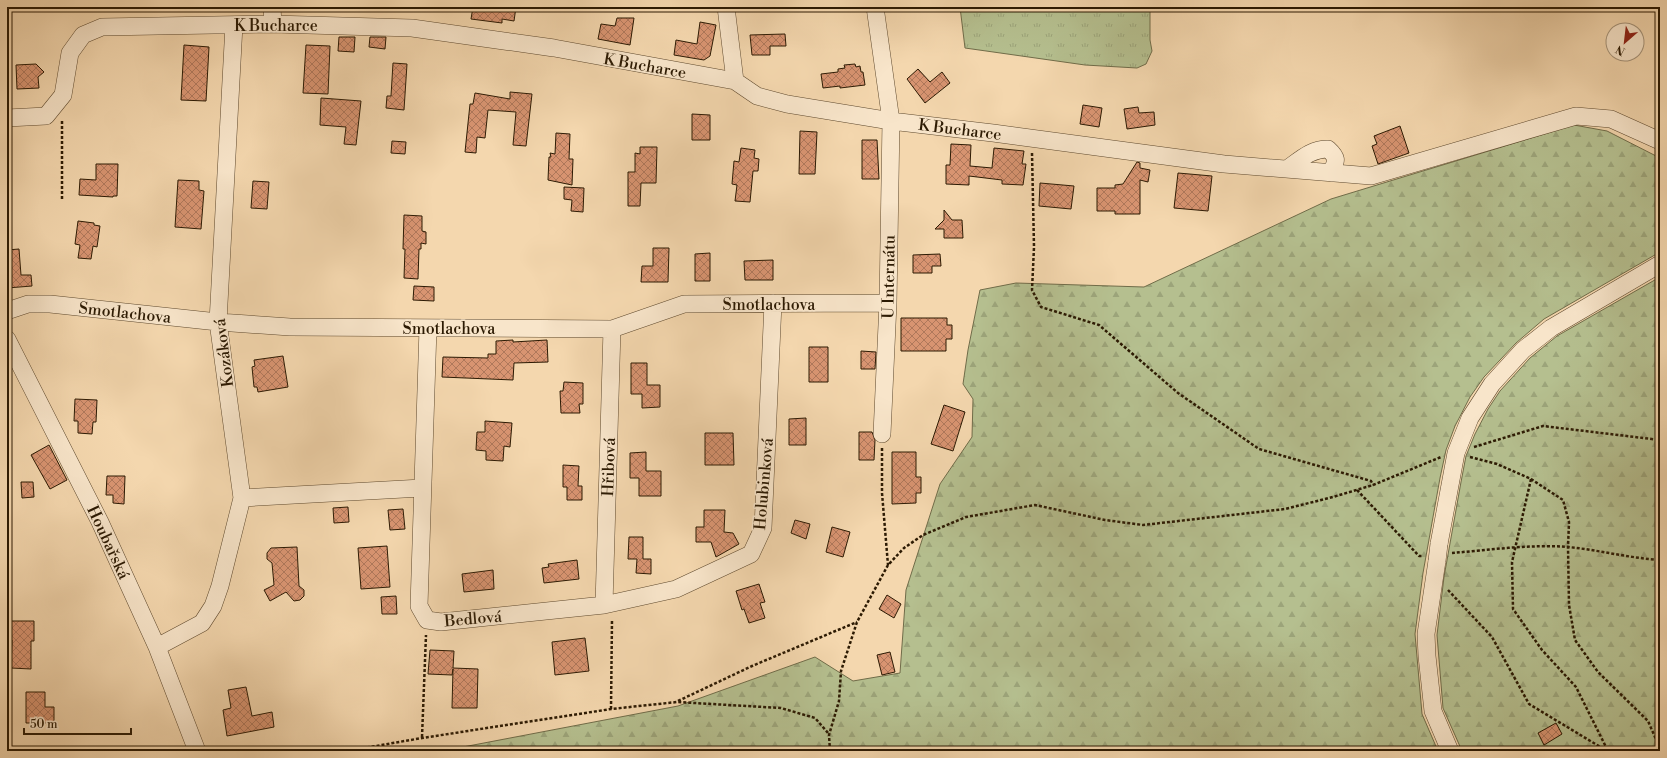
<svg xmlns="http://www.w3.org/2000/svg" width="1667" height="758" viewBox="0 0 1667 758" font-family="'Libre Bodoni',serif">
  <defs>
    <pattern id="grass-tufts" width="24" height="20" patternUnits="userSpaceOnUse"><rect width="24" height="20" fill="#b5bf8f"/><path d="M3 7l-1-3M5 7V3M7 7l1-3M15 17l-1-3M17 17v-4M19 17l1-3" fill="none" stroke="#9ca47a"/></pattern>
    <pattern id="forest-firs" width="22" height="20" patternUnits="userSpaceOnUse"><rect width="22" height="20" fill="#b5bf8f"/><path d="M5 1l3.5 6h-7zM16 11l3.5 6h-7z" fill="#9ca47a"/></pattern>
    <pattern id="building-cross-hatch" width="8" height="8" patternUnits="userSpaceOnUse"><rect width="8" height="8" fill="#d89471"/><path d="M0 0l8 8M0 8l8-8" fill="none" stroke="#af785b"/></pattern>
  </defs>
  <rect width="100%" height="100%" fill="#f4d7ae"/>
  <filter id="stains"><feTurbulence type="fractalNoise" baseFrequency=".005" numOctaves="4"/><feColorMatrix values="0 0 0 0 .2 0 0 0 0 .09 0 0 0 0 .02 0 0 0 .5 -.17"/></filter>
  <radialGradient id="worn" r=".72"><stop offset=".6" stop-color="#630" stop-opacity="0"/><stop offset="1" stop-color="#630" stop-opacity=".3"/></radialGradient>
  <path fill="url(#grass-tufts)" stroke="#706c49" d="M960 7H1150V40L1152 51 1146 64 1137 68 1085 65 965 48Z"/>
  <path fill="url(#forest-firs)" stroke="#706c49" d="M1574 125 1607 131 1660 158V252L1544 319 1516 343 1484 377 1470 397 1455 426 1446 450 1440 478 1423 573 1415 634 1422 714 1438 751H442L678 706 815 657 853 681 900 673 906 590 940 484 972 437 973 399 963 384 968 350 980 290 1016 283 1144 287 1331 199Z
    M1660 277V751H1462L1443 708 1437 635 1444 577 1461 482 1466 456 1475 434 1488 409 1500 391 1530 358 1557 336Z"/>
  <path fill="url(#building-cross-hatch)" stroke="#2c1a03" d="M473 7H516L514 21 502 19V23L471 19Z
    M617 18H634L630 45 598 39 601 24 615 26Z
    M700 22 716 25 710 56 704 60 674 55 676 40 697 44Z
    M785 34 786 46H770V55H752L750 35Z
    M339 37H355L354 52 338 51Z
    M370 37H386L385 49 369 47Z
    M184 45 209 47 206 101 181 100Z
    M306 45 330 46 328 94 303 93Z
    M393 63 407 64 404 110 386 108 387 96H391Z
    M36 64 44 72 38 77 39 88 17 89 16 65Z
    M855 64 856 67 860 66 861 72H863L865 85 840 88V86L823 88 821 74 838 72V69L845 68 844 65Z
    M918 69 930 82 942 72 950 83 925 103 907 79Z
    M510 92 532 94 526 146 513 145 516 112 488 110 485 138 477 137 476 153 465 152 470 104H473L475 93 510 99Z
    M321 98 361 101 356 145 344 144 346 127 320 125Z
    M1083 105 1102 108 1099 127 1080 124Z
    M1138 107 1139 113 1154 112 1155 125 1127 129 1124 109Z
    M692 114 710 115V140H692Z
    M1400 126 1409 153 1378 164 1372 146 1377 144 1374 136Z
    M800 131 817 132 815 174H799Z
    M556 133 570 134 569 159H573L572 185 548 180 549 157H551L550 153 555 154Z
    M862 140H877L879 179H862Z
    M392 141 406 142 405 154 391 153Z
    M951 144 971 145 970 166 992 168 994 148 1024 151 1022 164H1026L1023 185 1002 184V180L969 176V185L946 184V165H950Z
    M640 147H657L656 183H641L640 206H628V172H635V153L640 154Z
    M741 148 755 150 754 158 759 159 758 171H753L750 202 735 201 737 185 732 184 734 161 739 162Z
    M1137 162 1140 163V168L1150 170 1148 182 1140 180V214H1115V211H1097V188H1115V185L1123 184Z
    M96 164H118L117 196H113V197L79 195 80 179 96 180Z
    M1178 173 1212 176 1208 211 1174 208Z
    M178 180 199 181V190L204 191 201 229 175 227Z
    M253 181 269 182 267 209 251 208Z
    M1040 183 1074 186 1071 209 1039 206Z
    M564 187 584 188 583 212 571 211 572 200 564 199Z
    M944 210 952 220H962L963 238H944V229H935L944 220Z
    M404 215 422 216V231L426 232V244L421 243V249H419L418 279 404 278 405 249H403Z
    M78 221 94 223V225L100 226 97 247 93 246 91 259 78 258 80 245 75 244Z
    M653 248H669L668 282H641L642 266H653Z
    M19 249 21 275H31L32 286 7 288V250Z
    M710 253V281H695V254Z
    M940 254 941 266H932V273H913V255Z
    M773 260V280H745L744 261Z
    M414 286 434 287V301L413 300Z
    M901 318H947V325H952V339H946V351H901Z
    M513 340V342L547 340 548 362 514 363 513 380 442 377 443 357 488 358V354H496V341Z
    M809 347H828V382H809Z
    M861 351 876 352 875 369H861Z
    M283 356 288 387 258 392 257 387H254L252 367 255 366 254 360Z
    M631 363H647V385H660V407L642 408V394H631Z
    M564 382 583 383V404H579L580 413H561L560 391H563Z
    M75 399 97 400 96 422H93L92 434 78 433V421H74Z
    M944 405 965 412 953 451 931 444Z
    M806 418V445H789V419Z
    M485 421 512 423 510 447 504 446 503 461 486 460V451L476 450 477 432H485Z
    M859 432H872L875 440 874 460H859Z
    M705 433H733L734 465H705Z
    M49 445 67 480 50 489 31 455Z
    M646 452V471H661V496H639V478H630V453Z
    M892 452H916V477H921V493H916V503L892 504Z
    M563 465 579 466 578 486H582V500H567V487H563Z
    M107 476H125L124 504 113 503V495H106Z
    M21 482H33L34 497 22 498Z
    M348 507 349 522 334 523 333 508Z
    M403 509 405 529 390 530 388 510Z
    M704 510H725L724 532 733 533 739 544 716 557 711 542H696V527H704Z
    M795 520 810 524 806 539 791 533Z
    M832 527 850 532 843 557 826 552Z
    M629 537H643V559H651V574L636 573 637 559H628Z
    M387 546 390 587 361 589 358 548Z
    M297 547 299 586 304 590V596L300 600 294 601 286 592 270 601 264 590 274 585 272 563 267 559V553L271 548Z
    M577 560 579 579 544 583 542 568 549 567 548 564Z
    M493 570 494 589 464 592 462 574Z
    M759 584 765 602 760 603 765 618 749 623 744 609 742 610 736 591Z
    M887 595 901 604 894 618 879 609Z
    M396 596 397 614H382L381 597Z
    M7 621H34V641H31V669L11 668 12 640H7Z
    M585 638 589 671 555 675 552 642Z
    M430 650 454 651 453 668 478 669 477 708H452L453 669 452 675 428 674Z
    M890 652 895 672 882 675 877 655Z
    M246 687 252 716 272 712 274 727 227 736 223 710 231 708 228 690Z
    M26 692H45V707H54V723H26Z
    M1556 723 1562 734 1544 745 1538 733Z"/>
  <g fill="none" stroke-linecap="round" stroke-linejoin="round">
    <g stroke="#5e492e" stroke-width="18">
      <path id="minor" d="M272 7 273 24
        M726 7 735 81
        M875 7 891 121 888 303 882 434
        M7 118 46 116 63 95 70 53 83 35 102 27 273 24 412 28 554 48 735 81 757 96 787 104 891 121 993 133 1224 164 1371 176 1576 116 1611 119 1660 141
        M1287 169C1301 159 1311 149 1328 149 1339 159 1336 161 1331 173
        M7 311 28 304H50L218 322 290 327 612 329 684 304 888 303
        M428 328 419 606 427 620 441 622 604 605 676 589 751 554 763 528 773 303
        M7 339 100 522 157 647 197 751
        M242 498 422 488
        M1439 544 1456 453 1470 418 1492 384 1523 350 1551 328 1660 264
        M1437 561 1426 634 1427 656 1433 711 1450 751
        M604 605 612 329
        M157 647 202 623 213 606 220 586 242 498 218 322 234 25"/>
    </g>
    <path stroke="#2c1a03" stroke-width="2.5" stroke-dasharray="3 2" stroke-linecap="butt" d="M62 121V200
      M1032 153 1034 247 1032 290 1041 307 1099 325 1178 393 1259 449 1371 481 1373 485
      M1474 447 1543 426 1660 440
      M882 448V493L888 565
      M1470 457 1497 464 1531 479 1563 500 1569 522 1568 547 1569 605 1575 640 1598 672 1648 721 1658 744 1657 751
      M1531 479 1512 562 1513 609 1542 650 1576 687 1608 751
      M1357 490 1419 556H1423
      M1452 553C1488 550 1532 544 1568 547 1599 550 1629 558 1660 560
      M1448 590 1492 637 1529 704 1607 751
      M678 701 752 666 857 622
      M611 709 612 619
      M422 737 426 635
      M347 751 422 738 611 709 677 702 781 708 815 718 829 734
      M830 751 829 735 839 701 841 671 857 622 888 565 904 548 923 535 966 517 1035 505 1105 520 1143 525 1285 509 1333 497 1373 485 1441 457"/>
    <use href="#minor" stroke="#f8e5ca" stroke-width="17"/>
    <g stroke="#5e492e" stroke-width="18" stroke-linecap="butt">
      <path id="minor-bridge" d="M1437 561 1439 544"/>
    </g>
    <use href="#minor-bridge" stroke="#f8e5ca" stroke-width="17"/>
  </g>
  <g text-anchor="middle" stroke-width="3" stroke-linejoin="round" paint-order="stroke">
    <g font-size="16" fill="#2c1a03" stroke="#f8e5ca">
      <text x="276" y="31">K Bucharce</text>
      <text transform="translate(645 65) rotate(10)" y="6">K Bucharce</text>
      <text transform="translate(960 129) rotate(7)" y="6">K Bucharce</text>
      <text transform="translate(888 277) rotate(-89)" y="6">U Internátu</text>
      <text x="769" y="310">Smotlachova</text>
      <text transform="translate(125 312) rotate(6)" y="6">Smotlachova</text>
      <text x="449" y="334">Smotlachova</text>
      <text transform="translate(223 353) rotate(-97)" y="6">Kozáková</text>
      <text transform="translate(608 467) rotate(-88)" y="6">Hřibová</text>
      <text transform="translate(763 484) rotate(-85)" y="6">Holubinková</text>
      <text transform="translate(109 542) rotate(65)" y="6">Houbařská</text>
      <text transform="translate(473 618) rotate(-5)" y="6">Bedlová</text>
    </g>
  </g>
  <rect width="1667" height="758" fill="none" stroke="#f4d7ae" stroke-width="24"/>
  <rect x="8" y="8" width="1651" height="742" fill="none" stroke="#2c1a03" stroke-width="2"/>
  <rect x="12" y="12" width="1643" height="734" fill="none" stroke="#2c1a03"/>
  <g transform="translate(1625 42) rotate(208)"><circle r="19" fill="#f8e5ca" stroke="#a6947a"/>
  <path d="M0-3L7 15L0 10L-7 15Z" fill="#8f2418"/>
  <text y="-6" font-size="11" font-weight="bold" text-anchor="middle" fill="#2c1a03">N</text>
  </g>
  <path d="M24 728v6h107v-6" fill="none" stroke="#2c1a03" stroke-width="2"/>
  <text x="30" y="728" font-size="12" fill="#2c1a03" stroke="#f8e5ca" stroke-width="3" paint-order="stroke">50 m</text>
  <rect width="100%" height="100%" filter="url(#stains)"/>
  <rect width="100%" height="100%" fill="url(#worn)"/>
</svg>
